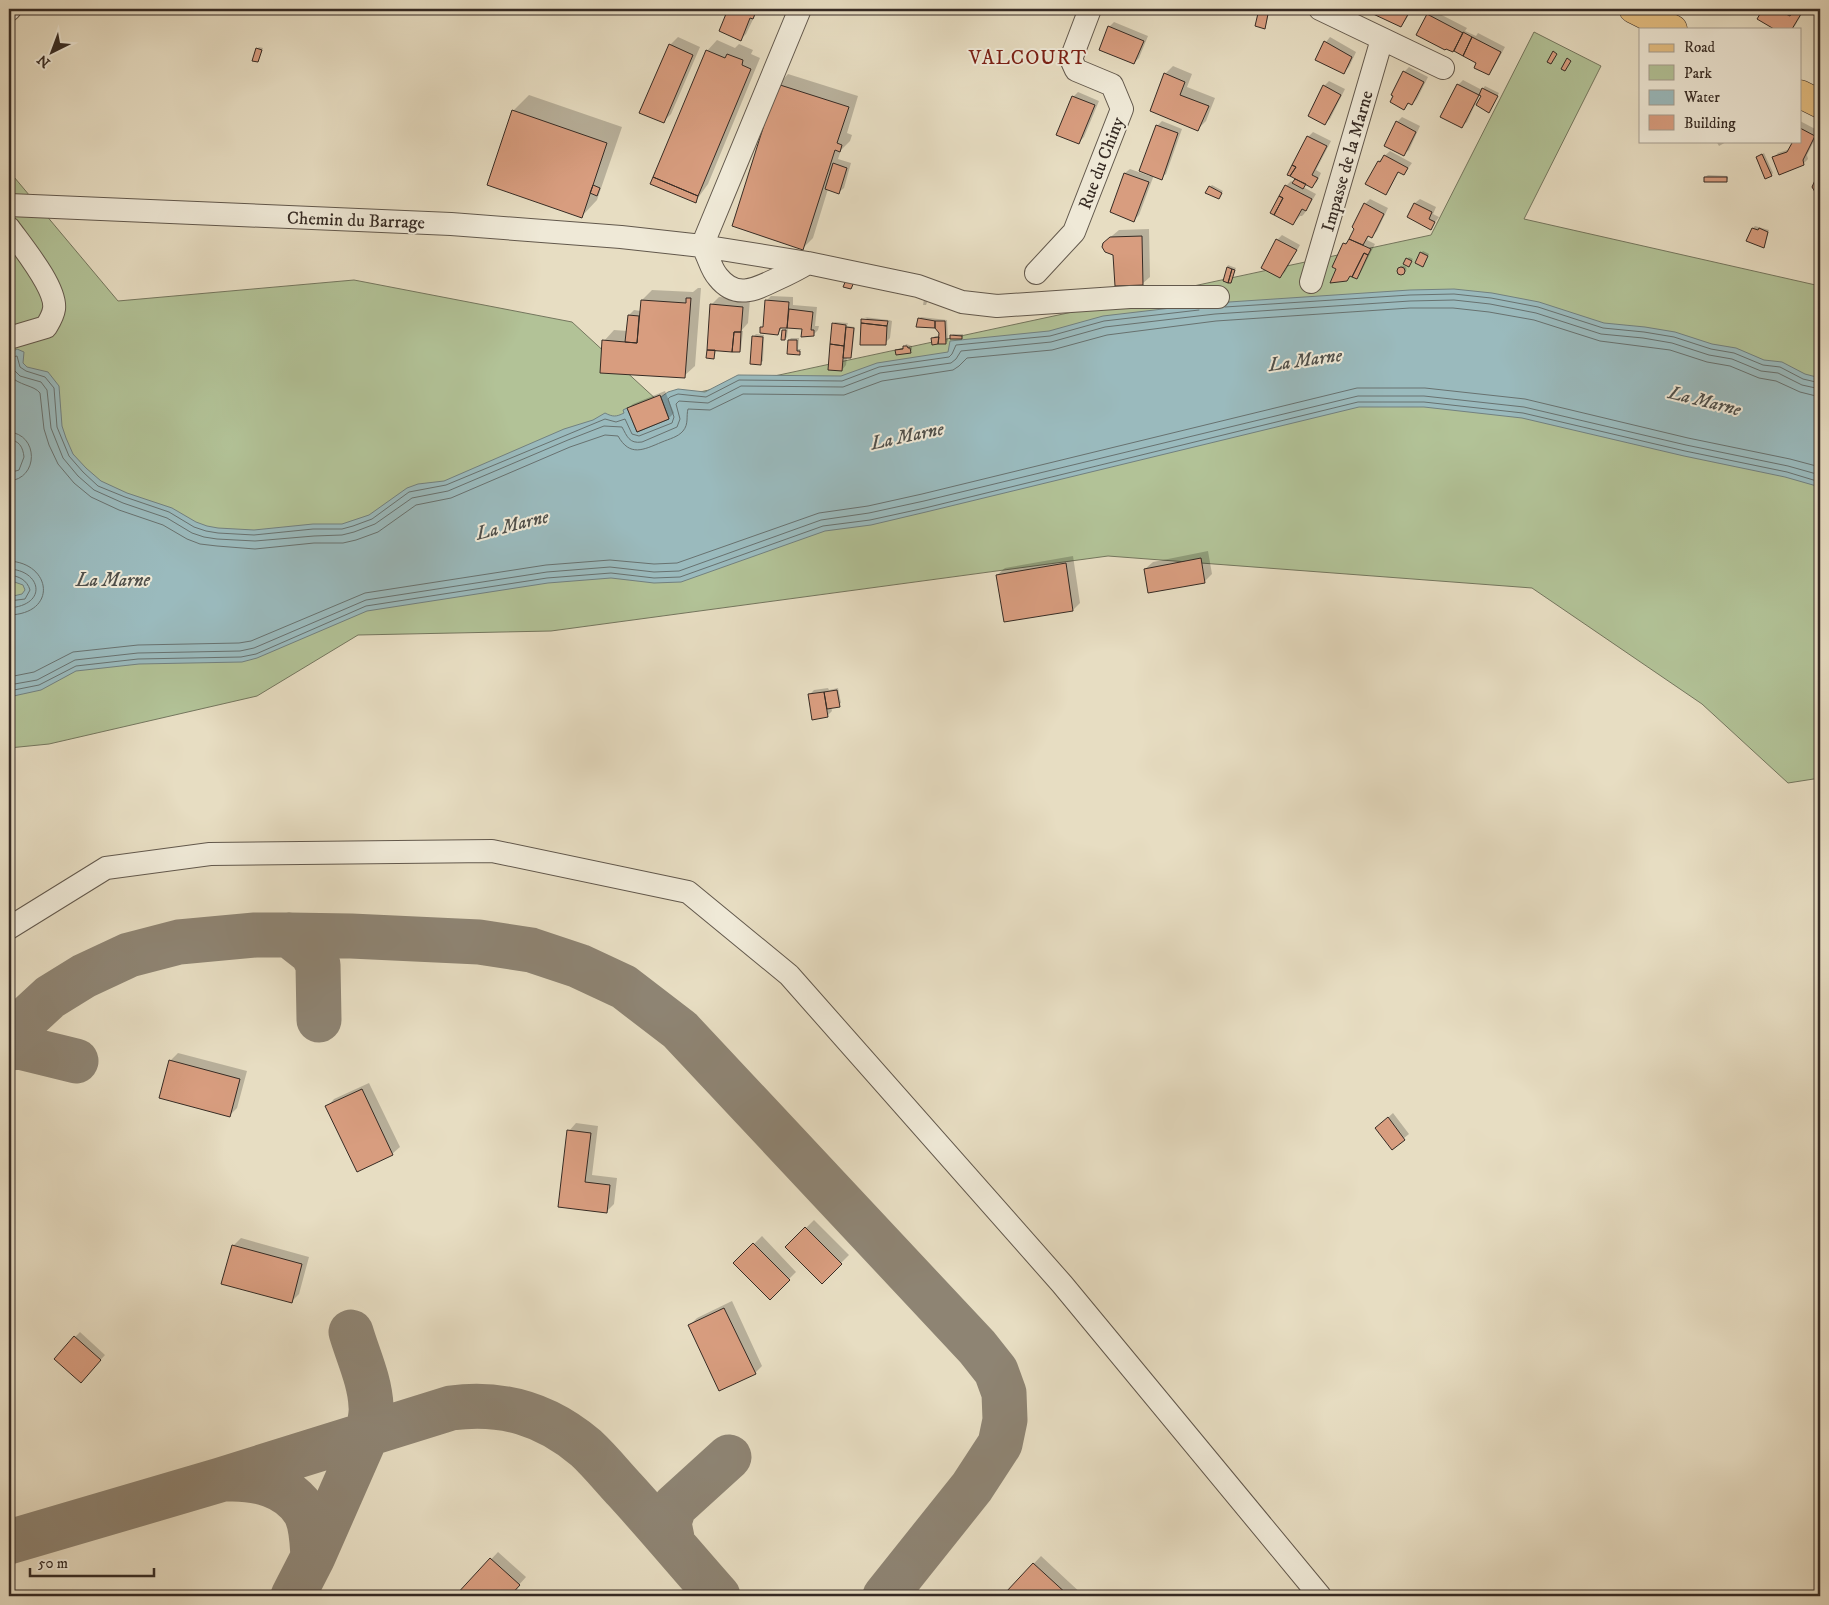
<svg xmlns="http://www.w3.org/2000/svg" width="1829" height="1605" viewBox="0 0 1829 1605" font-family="'IM FELL DW Pica',serif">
  <rect width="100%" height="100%" fill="#e7ddc2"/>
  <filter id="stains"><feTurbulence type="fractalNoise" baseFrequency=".004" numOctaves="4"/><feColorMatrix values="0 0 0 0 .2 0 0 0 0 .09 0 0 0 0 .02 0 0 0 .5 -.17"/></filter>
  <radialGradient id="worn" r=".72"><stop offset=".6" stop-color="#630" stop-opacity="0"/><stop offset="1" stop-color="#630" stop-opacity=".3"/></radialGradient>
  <path fill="#b2c297" stroke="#74765e" d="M1534 32 1601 66 1524 219 1820 286V778L1788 783 1702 704 1532 588 1108 556 551 631 358 635 257 696 49 744 9 748V171L118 301 354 280 572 322 658 401 1431 235Z"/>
  <path fill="#9ababd" stroke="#728180" d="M1454 289 1492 293 1539 302 1604 323 1645 327 1675 332 1712 344 1736 348 1764 360 1782 362 1805 374 1820 378V487L1785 477 1684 456 1522 418 1424 407H1359L926 512 871 525 825 531 681 582 654 583 611 578 548 583 367 611 257 658 242 662 139 664 76 671 41 690 9 697V597L22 594 25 590 23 585 9 580V463L13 457 9 449V354L17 349 24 352 23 363 27 367 48 372 59 386 62 426 66 438 73 454 86 468 101 481 127 493 172 508 196 522 207 526 218 528 254 530 313 524H342L369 515 407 488 418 484 444 481 564 429 593 420 605 413C613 417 616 417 624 413L623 410 627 408 637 432 669 419 661 397 668 392 678 389 705 392 738 375 841 376 877 363 948 352 950 341 1049 331 1103 316 1214 303 1410 290Z"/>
  <path fill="#0003" d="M729 9H758L746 34 741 39 720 31Z
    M1261 9H1270L1266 25 1264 27 1257 25Z
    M1374 9H1412L1405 21 1401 26 1373 12Z
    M1765 9H1789L1794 11 1796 9H1805L1793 29H1777L1759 19Z
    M1432 10 1467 28 1465 31 1476 36 1478 33 1505 47 1493 69 1488 73 1478 62 1454 50 1417 35 1428 14Z
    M1114 22 1148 36 1139 58 1134 63 1109 27Z
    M678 37 700 47 671 114 663 122 670 45Z
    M1330 37 1356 52 1349 67 1344 72 1317 59 1326 42Z
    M717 40 735 48 739 44 753 50 751 54 760 58 708 184 695 202 707 51Z
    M259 47 263 48 258 61 257 49Z
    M1173 66 1192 74 1187 87 1215 98 1206 121 1198 129 1165 74Z
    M1409 67 1428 77 1417 99 1412 104 1409 103 1404 108V72Z
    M788 74 858 96 847 133 852 135 850 141 841 150 838 159 851 163 844 188 839 192 828 189 813 238 803 248 778 85Z
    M1463 80 1482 90 1485 86 1499 93 1489 111 1482 96 1480 94 1467 122 1462 126 1458 85Z
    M1329 81 1345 89 1330 119 1325 123 1324 86Z
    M1078 92 1099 101 1084 137 1079 142 1073 97Z
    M529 95 622 127 597 200 582 216 513 111Z
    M1402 117 1420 126 1409 150 1404 154 1397 122Z
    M1162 121 1182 129 1166 174 1161 178 1154 175 1139 215 1134 220 1111 212 1125 173 1130 169 1150 176 1157 126Z
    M1800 121 1819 131 1807 155 1808 159 1803 164 1773 158 1778 153 1790 149 1793 142 1800 141Z
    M1313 132 1331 141 1316 170 1321 173 1317 182 1312 186 1306 183 1303 187 1316 194 1304 214 1302 216H1300L1293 224 1286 186 1291 181 1294 183 1297 178 1308 137Z
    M1716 141H1728L1719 146Z
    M1390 151 1412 163 1404 174 1399 171 1390 188 1385 193 1367 184 1379 161Z
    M1764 153 1773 173 1771 175 1759 156Z
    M1708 175 1728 176V179L1726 181 1705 177Z
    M1212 185 1223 191 1220 196 1210 187Z
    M1370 199 1388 208 1377 231 1372 236 1369 235 1367 240 1375 244 1359 276 1351 275 1346 280 1338 269 1344 244 1350 240 1365 204Z
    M1420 199 1436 207 1433 214 1439 217 1431 228 1409 217 1415 203Z
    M1755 226 1769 230 1764 247 1753 228Z
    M1149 229 1150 277 1142 284 1114 254 1107 240 1119 230Z
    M1282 235 1300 245 1285 272 1280 276 1277 240Z
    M1423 251 1429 254 1425 263 1421 253Z
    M1409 257 1413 259 1409 265 1407 259Z
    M1228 265 1236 268 1231 282 1223 280Z
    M1399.5 269a3.5 3.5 0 1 1 7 0a3.5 3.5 0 1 1-7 0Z
    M698 288H701L695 366 684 376 604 341 614 330 628 331 629 315 634 310 641 311 642 300 652 290 693 292Z
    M771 296 793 297V305L817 307 815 326H819L818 330 813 335 803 328 788 327 787 337 785 339 784 330 787 327 783 326 778 334 762 328 764 325 766 301Z
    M719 297 750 299 748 323 741 331H743L741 349 739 351 716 349 715 355 713 357 711 305Z
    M924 299 928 300 926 305H923Z
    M864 317 889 320 892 321 890 338 885 343H861L862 319 865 320 867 318Z
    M921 317 947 320 948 341 946 343 933 338 935 336H940V333L936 327 919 319Z
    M835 322 848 323 847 326 855 327 852 354 847 357 846 365 842 370 833 324Z
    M756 334 764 335 763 361 760 363 754 336Z
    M953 334H963V336L961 338 951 336Z
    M791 338H799L798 349H801L799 353H788L789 340Z
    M906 344 912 346V350L910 352 896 350 904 348Z
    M665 391 674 413 669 418 637 430 628 408 633 404Z
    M1208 551 1212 574 1204 582 1145 569 1153 562Z
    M1073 556 1080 603 1073 610 997 575 1005 568Z
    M828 688 829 690 838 688 841 703 831 707 832 711 827 716 809 695 814 690Z
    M178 1053 247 1071 237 1108 229 1116 161 1097 171 1060Z
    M369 1083 400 1147 392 1154 327 1107 334 1099Z
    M1393 1113 1409 1134 1392 1148 1381 1124Z
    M576 1123 598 1126 592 1175 617 1178 614 1204 607 1211 560 1206 569 1131Z
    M814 1220 849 1255 822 1282 787 1247Z
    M762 1236 796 1272 770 1298 735 1263Z
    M241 1238 309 1257 299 1294 292 1301 233 1246Z
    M732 1301 762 1366 755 1373 689 1326 697 1318Z
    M80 1332 105 1355 86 1376 75 1337Z
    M498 1552 526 1577 509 1596H457Z
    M1041 1556 1084 1596H1012L1007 1592Z"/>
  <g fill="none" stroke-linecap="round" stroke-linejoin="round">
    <path stroke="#687270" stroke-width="1" d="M1225 307 1410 295 1454 294 1491 298 1538 307 1603 328 1644 332 1674 337 1711 349 1734 353 1763 365 1780 367 1803 379 1820 383
      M9 358 17 356 20 367 26 371 45 377 54 388 57 427 69 456 83 472 98 486 125 497 169 512 194 527 206 531 218 533 254 535 313 529H342L353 526 372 519 409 492 446 485 605 419 616 422 625 419 632 434 639 436 672 423 674 417 668 399 670 397 678 394 706 397 739 380 842 381 879 367 949 357 952 354 956 345 1050 336 1104 321 1199 310
      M9 364 11 365 14 370 20 376 41 382 47 390 51 428 63 458 78 476 94 490 123 503 167 518 192 533 204 537 217 539 255 541 314 536 342 535 354 532 375 524 412 498 448 491 568 440 604 426 622 427C627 436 629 444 642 442L677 427 680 419 676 404 679 401 708 403 741 386 843 387 880 373 951 363 956 359 961 351 1051 342 1105 327 1215 314 1410 301 1454 300 1490 304 1536 313 1601 334 1643 338 1672 343 1709 355 1732 359 1761 371 1778 373 1802 385 1820 389
      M9 375C19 386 34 385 40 393L44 429 49 445 58 464 74 483 91 497 119 510 163 525 187 539 200 544 217 546 255 549 314 543H343L356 540 378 532 416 505 451 498 570 447 605 435 618 436C630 457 643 450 662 442 669 439 678 437 683 431 689 424 686 416 688 409L710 410 743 394 844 395 882 381 953 370 959 366 967 358 1052 350 1107 335 1216 321 1410 308H1453L1489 312 1534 320 1600 341 1670 350 1707 362 1730 366 1759 378 1776 381 1800 392 1820 397
      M9 432C39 434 39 479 9 481
      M9 440C19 440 23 447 24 457L19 470 9 473
      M9 561C52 563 58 614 9 615
      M9 569C41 570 49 605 9 608
      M9 575C19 576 27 580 30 590L25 599 9 601
      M9 677 34 672 73 652 138 645 239 643 251 641 365 593 546 565 610 560 654 564 677 563 819 513 868 506 922 494 1357 388H1425L1525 399 1688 438 1790 459 1820 467
      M9 685 37 680 75 660 138 653 240 651 254 648 366 600 547 572 610 567 654 572 679 571 821 520 869 513 924 501 1358 396H1424L1524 407 1686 445 1788 466 1820 475
      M9 691 39 685 76 666 138 659 241 657 256 654 366 606 547 578 611 573 654 578 680 577 823 526 870 520 925 508 1358 402H1424L1523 413 1685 451 1787 472 1820 482"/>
    <path stroke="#8e8473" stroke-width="45" d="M289 935 312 953 318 965 319 1020
      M9 1037 24 1021 50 997 84 976 129 955 179 942 255 935H289L351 936 479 942 531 950 579 966 624 987 680 1030 977 1347 996 1371 1004 1393 1005 1420 1000 1444 972 1487 885 1596
      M9 1048 19 1047 76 1061
      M227 1479C256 1478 289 1485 305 1512 312 1525 312 1542 313 1557
      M9 1542 220 1480 451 1408C503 1401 546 1414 586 1448 600 1461 612 1476 625 1490 657 1525 687 1561 718 1596
      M673 1543 669 1523 674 1507 729 1457
      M293 1596 313 1557 367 1434C369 1425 372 1415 371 1406 370 1381 358 1356 351 1332"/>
  </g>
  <path fill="#d89d7f" stroke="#362b24" d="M728 9H757L753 19 750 18 741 41 719 31Z
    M1259 9H1269L1265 29 1255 26Z
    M1373 9H1411L1401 27 1371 13Z
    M1763 9H1776L1790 16 1794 10 1801 14 1792 29H1774L1757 19Z
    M1427 14 1463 33 1453 52 1446 49 1445 50 1416 35Z
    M1108 26 1144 41 1134 64 1099 50Z
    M1463 32 1472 37 1463 56 1454 51Z
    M1472 37 1501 52 1489 75 1474 68 1476 63 1463 56Z
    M1324 41 1352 57 1344 74 1315 60Z
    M669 44 693 55 664 123 639 113Z
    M256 48 262 50 258 62 252 61Z
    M706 50 725 58 727 54 743 60 742 65 751 69 698 196 653 177Z
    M1553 51 1557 54 1551 64 1547 62Z
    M1567 58 1571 61 1565 71 1561 69Z
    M1403 71 1424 82 1412 105 1408 103 1404 110 1390 102 1393 96 1391 95Z
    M1164 73 1185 82 1180 95 1209 106 1198 131 1150 111Z
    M777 84 849 107 837 143 842 145 840 152 835 150 803 250 732 226Z
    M1457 84 1479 95 1462 128 1440 117Z
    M1323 85 1341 95 1325 125 1308 116Z
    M1482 88 1498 96 1489 113 1476 105 1481 96 1479 95Z
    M1072 96 1095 105 1079 144 1056 135Z
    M512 110 607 143 582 218 487 185Z
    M1396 121 1416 132 1404 156 1384 146Z
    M1156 125 1178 133 1162 180 1139 171Z
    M1800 128 1815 136 1803 160 1804 165 1779 175 1772 157 1787 152 1792 143 1789 141H1800Z
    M1307 136 1327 146 1312 175 1318 178 1312 188 1290 176 1296 167 1292 165Z
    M1762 154 1772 176 1765 179 1756 157Z
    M1384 155 1408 168 1404 175 1398 172 1386 195 1365 184 1378 161 1380 162Z
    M833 163 847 168 839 194 825 189Z
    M1292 165 1296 167 1290 176 1287 175Z
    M1820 169V194L1815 192 1812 187Z
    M1124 173 1149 182 1134 222 1110 212Z
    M653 177 698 196 696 203 650 184Z
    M1704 177H1727V182H1704Z
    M1295 179 1306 184 1303 189 1292 183Z
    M593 185 600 188 597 196 590 193Z
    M1285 185 1312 199 1306 211 1302 209 1293 225 1274 215 1283 198 1279 196Z
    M1209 186 1222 193 1219 199 1205 193Z
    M1279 196 1283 198 1274 215 1270 213Z
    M1364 203 1384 214 1372 238 1368 236 1363 245 1349 239 1354 229 1352 227Z
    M1414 203 1432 212 1429 219 1435 222 1431 230 1407 217Z
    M1752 228 1758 230 1759 228 1768 232 1764 248 1746 241Z
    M1142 236 1143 285 1115 286 1113 255 1105 252 1102 247 1103 243 1110 237Z
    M1276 239 1297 250 1280 278 1261 268Z
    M1349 239 1371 249 1368 255 1364 253 1352 277 1350 276 1347 281 1330 283 1336 269 1332 267 1343 243 1346 244Z
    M1420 252 1428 256 1423 267 1415 263Z
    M1364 253 1368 255 1357 279 1352 277Z
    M1406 258 1412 261 1409 267 1403 264Z
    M1397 271a4 4 0 1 1 8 0a4 4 0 1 1-8 0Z
    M1227 267 1232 269 1228 283 1223 281Z
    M1232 269 1235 270 1231 283H1228Z
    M846 280 854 282 851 289 843 287Z
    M686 298H691L685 378 600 373 602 340 637 343 641 300 686 303Z
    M765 300 789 302 787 328H780L778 335 760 333V327H763Z
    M710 304 743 307 741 332H734L732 352 707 350Z
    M789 309 813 312 811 330H814V336L801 337 802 329 787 328Z
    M628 315 639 316 637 343 625 342Z
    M918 318 935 321V328L916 327Z
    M861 319 888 321 887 326 861 323Z
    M935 321H945L946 344H938L939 333 935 328Z
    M832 323 846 325 844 346 830 344Z
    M861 323 887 326 886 345H860Z
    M846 327 854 328 851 358H843Z
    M782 330H786L785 340H781Z
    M734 332H741L740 352H732Z
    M950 335 962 336V339H950Z
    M752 336 763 337 761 365 750 364Z
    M939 337 938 344 932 345 931 338Z
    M788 340H797V351H800V355L787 354Z
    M830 344 844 346 842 371 828 370Z
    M903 346H907L908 348H910L911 353 896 355 895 350 903 349Z
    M707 350H715L714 359 706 358Z
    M660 395 669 419 637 432 627 408Z
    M1201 558 1205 583 1148 593 1144 569Z
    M1066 563 1073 611 1004 622 996 575Z
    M837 690 840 707 827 709 824 692Z
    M824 692 828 717 812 720 808 694Z
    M169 1060 240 1079 230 1117 159 1098Z
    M362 1089 393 1155 357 1172 325 1106Z
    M1388 1117 1405 1140 1392 1150 1375 1128Z
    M567 1130 591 1133 585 1182 610 1185 607 1213 558 1207Z
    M805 1227 842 1264 822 1284 785 1247Z
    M753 1243 790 1280 770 1300 733 1263Z
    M232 1245 302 1264 292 1303 221 1284Z
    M724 1308 756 1374 719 1391 688 1325Z
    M74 1336 101 1360 81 1383 54 1359Z
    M490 1558 520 1585 510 1596H455Z
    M1033 1563 1069 1596H1010L1006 1592Z"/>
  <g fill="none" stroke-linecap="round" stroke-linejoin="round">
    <g stroke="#62584c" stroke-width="24">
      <path id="minor" d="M800 9 702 246C709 256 710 268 718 277 736 300 756 289 777 279 788 274 798 269 808 263
        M1320 9 1443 68
        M9 10 10 9
        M9 205 451 224 621 237 702 246 808 263 918 286 962 302 997 306 1130 297H1218
        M9 228C21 245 57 288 54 309 53 316 49 322 46 327L9 338
        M1036 273 1074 232 1122 109 1112 85 1076 70 1071 59 1090 9
        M1311 282 1382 39
        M9 928 106 868 210 854 492 851 688 892 789 975 1062 1284 1320 1596"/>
    </g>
    <g stroke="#362b24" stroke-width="29">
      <path id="major" d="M1633 9 1673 29
        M1800 94 1820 104"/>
    </g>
    <use href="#minor" stroke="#efe9d7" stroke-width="22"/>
    <use href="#major" stroke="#e4be81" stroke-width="28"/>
  </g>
  <g text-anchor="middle" stroke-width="4" stroke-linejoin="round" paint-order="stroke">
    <g font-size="18" fill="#362b24" stroke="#efe9d7">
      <text transform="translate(1347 161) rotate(-74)" y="6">Impasse de la Marne</text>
      <text transform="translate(1101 163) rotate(-69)" y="6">Rue du Chiny</text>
      <text transform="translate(356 220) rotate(2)" y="6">Chemin du Barrage</text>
    </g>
    <g font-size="19" font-style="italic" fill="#4f4f4a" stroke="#efe9d7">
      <text transform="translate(1305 359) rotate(-8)" y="7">La Marne</text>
      <text transform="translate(1705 400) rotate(14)" y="7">La Marne</text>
      <text transform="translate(907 435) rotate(-12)" y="7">La Marne</text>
      <text transform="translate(512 524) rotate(-14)" y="7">La Marne</text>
      <text x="113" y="586">La Marne</text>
    </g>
    <g font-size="20" letter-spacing="1" fill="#7a1f14" stroke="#efe9d7">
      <text x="1028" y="64">VALCOURT</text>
    </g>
  </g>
  <rect width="1829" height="1605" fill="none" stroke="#e7ddc2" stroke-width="30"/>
  <rect x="10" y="10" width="1809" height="1585" fill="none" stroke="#362b24" stroke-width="2.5"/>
  <rect x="15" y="15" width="1799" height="1575" fill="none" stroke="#362b24"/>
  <rect x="1639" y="28" width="162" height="115" fill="#efe9d7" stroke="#a59d8f"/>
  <rect x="1649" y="44" width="25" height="8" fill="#e4be81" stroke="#a59d8f"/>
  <text x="1684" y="52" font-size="15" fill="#362b24">Road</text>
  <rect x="1649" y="65" width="25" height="15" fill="#b2c297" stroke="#a59d8f"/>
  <text x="1684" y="78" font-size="15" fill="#362b24">Park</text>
  <rect x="1649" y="90" width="25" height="15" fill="#9ababd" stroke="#a59d8f"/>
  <text x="1684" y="102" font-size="15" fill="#362b24">Water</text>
  <rect x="1649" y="115" width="25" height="15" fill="#d89d7f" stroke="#a59d8f"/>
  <text x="1684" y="128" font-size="15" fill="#362b24">Building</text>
  <g transform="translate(52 52) rotate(222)" stroke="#efe9d7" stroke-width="4" paint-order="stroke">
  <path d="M0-4L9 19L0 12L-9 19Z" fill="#362b24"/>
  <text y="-8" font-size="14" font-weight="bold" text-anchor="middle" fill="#362b24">N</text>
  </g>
  <path d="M30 1568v8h124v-8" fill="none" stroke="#362b24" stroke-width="2.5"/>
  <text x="38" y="1568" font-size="15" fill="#362b24" stroke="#efe9d7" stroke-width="4" paint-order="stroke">50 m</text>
  <rect width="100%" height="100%" filter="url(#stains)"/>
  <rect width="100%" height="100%" fill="url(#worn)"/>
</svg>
